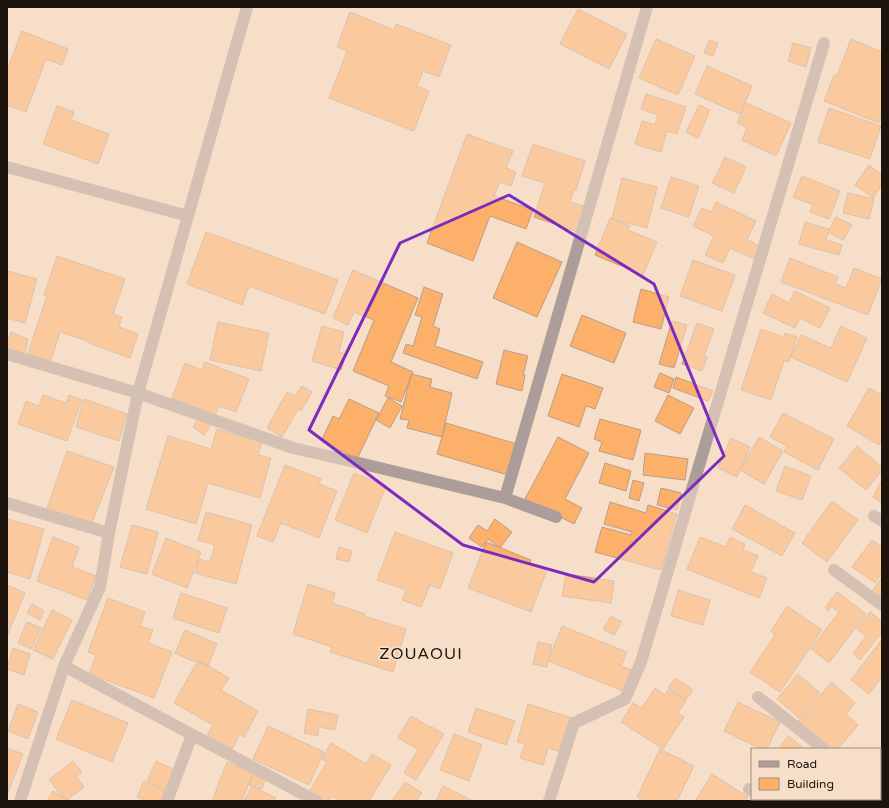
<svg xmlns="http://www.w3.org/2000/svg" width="889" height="808" viewBox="0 0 889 808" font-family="'Varela Round',sans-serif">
  <rect width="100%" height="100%" fill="#f7dec8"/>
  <path fill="#fdb069" stroke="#b79f8b" d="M578 9 627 34 609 69 560 44Z
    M350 12 394 30 396 24 451 45 439 77 423 71 417 86 429 91 414 131 329 98 347 51 337 47Z
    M22 31 68 49 62 65 46 59 26 112 7 105V70Z
    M656 39 695 56 678 95 639 78Z
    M851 39 882 52V116L879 123 824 101 834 75 837 76Z
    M709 40 718 43 713 56 704 53Z
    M793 43 811 48 806 67 788 61Z
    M707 66 752 86 740 114 695 94Z
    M646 94 686 107 677 134 667 131 661 152 635 144 642 121 655 125 658 115 641 109Z
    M746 103 791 123 776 156 742 140 747 127 737 123Z
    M699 105 710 110 698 138 686 132Z
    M57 106 74 112 71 120 109 134 98 164 43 144Z
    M829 108 881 126 870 159 818 142Z
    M467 134 513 151 506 168 516 172 511 186 500 182 494 196 533 210 526 229 490 216 473 261 427 243Z
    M533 144 585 161 576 190 574 189 570 202 586 207 578 232 534 217 545 183 522 176Z
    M725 157 746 167 734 193 712 183Z
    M869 165 882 175V185L873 198 855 185Z
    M802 176 840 191 829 219 810 212 813 205 793 197Z
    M671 177 699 186 689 217 661 208Z
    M622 178 657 187 647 228 612 219Z
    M848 193 874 199 869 219 843 213Z
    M716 202 756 221 747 240 760 246 754 259 730 248 723 263 705 255 714 236 693 226 702 208 711 212Z
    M836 217 852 225 843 240 828 232Z
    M610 218 630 226 628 230 657 242 643 275 595 255Z
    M805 222 829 229 826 240 842 245 839 255 799 244Z
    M206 232 338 280 325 314 249 286 242 305 187 284Z
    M517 242 562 262 537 317 493 298Z
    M57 256 125 279 113 314 122 317 119 327 138 334 130 358 89 343 90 342 60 332 49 366 26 359 47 296 44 295Z
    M790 258 838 277 835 284 846 288 854 268 882 279 868 315 781 282Z
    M693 260 735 275 722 311 680 296Z
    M353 270 418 298 391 362 413 372 401 402 385 396 389 386 353 371 374 320 354 312 348 325 333 318Z
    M8 271 37 279 25 323 7 318V274Z
    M424 287 443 294 433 326 440 329 435 346 483 362 477 379 403 353 406 344 413 346 422 317 415 315Z
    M641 289 669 297 661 329 633 322Z
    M795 291 830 308 820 328 800 318 795 328 763 313 772 294 789 303Z
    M582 315 626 333 614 363 570 346Z
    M672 321 687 325 674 368 659 364Z
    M218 322 269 333 261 371 210 360Z
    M697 323 714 329 704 356 707 357 702 371 682 364Z
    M322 326 344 332 339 352 346 354 341 370 312 361Z
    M841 326 867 338 847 382 791 357 801 335 831 348Z
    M761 329 784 337 785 333 797 337 789 362 784 361 771 400 741 390Z
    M11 332 28 339 24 356 7 351V345Z
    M504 350 528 356 523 375H525L522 391 496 384Z
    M205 362 249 379 236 412 219 406 215 415 172 398 185 363 202 370Z
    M660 373 674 379 669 393 654 387Z
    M411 374 432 379 430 387 452 393 442 437 407 428 409 420 400 419Z
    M562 374 603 388 595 409 586 406 579 427 548 416Z
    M676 377 713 391 708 401 673 388Z
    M302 386 312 392 301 411 298 409 282 437 267 428 287 392 295 396Z
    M869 388 882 395V439L879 445 847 426Z
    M43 395 66 403 69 395 82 400 67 441 18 424 26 401 39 406Z
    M668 395 694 408 680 434 655 421Z
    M388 398 402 406 390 428 376 420Z
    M84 399 127 414 119 441 76 427Z
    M349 399 379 413 357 459 321 441 333 416 339 419Z
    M783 413 834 439 818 470 784 452 787 446 770 437Z
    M199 417 211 425 204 435 193 427Z
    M600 419 641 430 633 460 599 451 602 442 594 439Z
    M446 423 517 444 508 475 437 454Z
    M217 429 262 442 258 455 271 458 260 498 208 483 196 524 146 509 168 436 211 449Z
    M558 437 589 453 565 499 582 508 574 524 525 499Z
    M759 437 783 451 764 484 740 470Z
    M731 438 750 447 737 477 718 468Z
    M857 446 882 467V471L866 490 839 468Z
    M67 451 114 467 92 523 45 514Z
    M645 453 688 459 685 480 643 475Z
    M605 463 631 471 626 491 599 483Z
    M285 465 321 479 319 484 337 491 319 538 281 523 273 542 257 536Z
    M785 466 811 476 802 500 776 491Z
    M354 473 386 486 367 533 335 520Z
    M633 480 644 483 639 501 629 498Z
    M881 482 882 483V503L873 497Z
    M661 488 681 493 677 510 657 505Z
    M832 501 858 520 827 562 802 543Z
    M610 502 646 513 648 505 677 514 661 570 595 552 602 527 631 535 632 532 604 524Z
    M745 505 795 533 782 556 732 529Z
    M206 512 252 525 236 584 195 573 199 559 210 562 215 545 198 540Z
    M7 519 44 529 30 579 7 572Z
    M495 519 512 532 500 548 488 539 482 547 469 538 478 525 487 531Z
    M132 525 158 532 147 574 120 567Z
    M395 532 453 553 440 589 430 585 421 607 402 600 406 590 377 580Z
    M53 537 79 547 72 567 96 576 87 600 37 581Z
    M700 537 726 547 730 537 745 544 743 550 758 556 751 572 767 578 759 598 687 569Z
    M166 538 201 552 187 588 152 574Z
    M872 540 882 547V573L875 583 852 567Z
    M486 542 531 560 530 563 547 570 531 612 468 588Z
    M339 547 352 551 349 562 336 559Z
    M566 574 614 581 611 603 562 596Z
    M882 577V603L870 595Z
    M308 584 335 593 332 603 365 614 364 616 406 629 393 672 330 652 332 647 293 634Z
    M7 585 25 593 8 634H7Z
    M678 590 710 600 703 625 671 616Z
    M837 592 866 614 829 663 811 649 839 612 831 606 828 611 825 608Z
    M181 593 227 608 219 633 173 618Z
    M108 598 145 612 140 626 153 630 148 643 172 652 154 698 89 674 96 655 88 652Z
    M32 604 44 611 40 620 27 613Z
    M787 606 822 630 780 692 750 672 775 635 771 631Z
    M52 610 72 620 53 659 33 650Z
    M870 612 882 621V632L860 660 853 654 866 636 857 629Z
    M611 616 622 622 614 635 603 629Z
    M27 622 41 628 31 649 18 643Z
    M562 626 627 652 621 666 632 670 623 691 548 661Z
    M185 630 217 644 208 666 193 660V661L175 653Z
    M882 639V677L869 694 851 680Z
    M538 642 552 645 547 667 533 664Z
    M13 648 30 654 24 675 7 669Z
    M198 660 229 678 221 690 258 711 244 737 240 734 232 749 207 735 213 725 174 703Z
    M798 674 820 693 799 718 777 699Z
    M675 678 693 690 686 700 668 688Z
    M832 682 855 703 846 714 858 725 838 749H830L798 721Z
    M655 688 665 695 668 690 686 701 678 713 684 717 663 749 621 722 633 703 642 708Z
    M72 700 128 723 112 762 56 739Z
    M738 702 780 722 767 749H761L724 731Z
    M18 704 38 712 28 739 8 731Z
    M528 704 572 718 562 752 548 748 543 765 520 758 525 744 517 742Z
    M476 708 515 721 506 745 468 732Z
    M308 709 338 715 335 730 319 727 318 736 304 733Z
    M411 716 430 727V726L444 734 416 780 404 773 418 749 398 738Z
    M268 726 324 752 309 785 253 759Z
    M454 734 482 745 469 781 440 770Z
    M788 736 805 749H778Z
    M331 743 366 764 372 754 391 765 369 801H341L332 796 329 801H324L309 792 327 762 322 759Z
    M7 748 23 754 7 795Z
    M660 749 694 766 677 801H645L637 797Z
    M73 761 82 772 76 776 84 787 66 801 49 780Z
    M156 761 181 773 172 793 147 781Z
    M227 762 253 773 242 801H212Z
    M712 774 748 797 745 801H698L696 800Z
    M253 775 265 780 262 789 249 785Z
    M144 781 169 793 165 801H146L137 797Z
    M405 782 422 793 416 801H392Z
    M252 786 276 798 274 801H244Z
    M443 786 473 801H436Z
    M53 791 70 801H47Z"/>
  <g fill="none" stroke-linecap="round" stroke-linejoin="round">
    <path stroke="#ac9d9a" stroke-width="12" d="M7 167 188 216
      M7 354 138 393 293 448 359 463 505 498 556 517
      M505 498 647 7
      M7 503 109 533 138 393 247 7
      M874 516 882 521
      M834 570 882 605
      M64 666 100 587 109 533
      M758 697 824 749
      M749 789 752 791
      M880 793 882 794
      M763 799 765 801
      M20 801 64 666 316 801
      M167 801 192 735
      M549 801 574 723 625 699 641 662 824 43"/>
  </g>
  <path d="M0 0H889V808H0ZM509 195 654 284 724 456 594 582 463 545 309 430 400 243Z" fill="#f7dec8" fill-opacity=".55" fill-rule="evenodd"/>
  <path fill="none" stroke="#7b2cbf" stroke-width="3" stroke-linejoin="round" d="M509 195 654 284 724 456 594 582 463 545 309 430 400 243Z"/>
  <g text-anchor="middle" stroke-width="4" stroke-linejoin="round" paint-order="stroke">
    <g font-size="16" letter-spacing="1" fill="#1d140d" stroke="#f7dec8">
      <text x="421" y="659">ZOUAOUI</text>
    </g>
  </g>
  <rect width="889" height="808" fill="none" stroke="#1d140d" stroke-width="16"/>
  <rect x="751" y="748" width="130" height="52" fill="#f7dec8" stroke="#a08d7d"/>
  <rect x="759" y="761" width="20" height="6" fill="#ac9d9a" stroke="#a08d7d"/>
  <text x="787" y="768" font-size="12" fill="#1d140d">Road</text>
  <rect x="759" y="778" width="20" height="12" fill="#fdb069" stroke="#a08d7d"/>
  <text x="787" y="788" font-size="12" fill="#1d140d">Building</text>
</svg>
